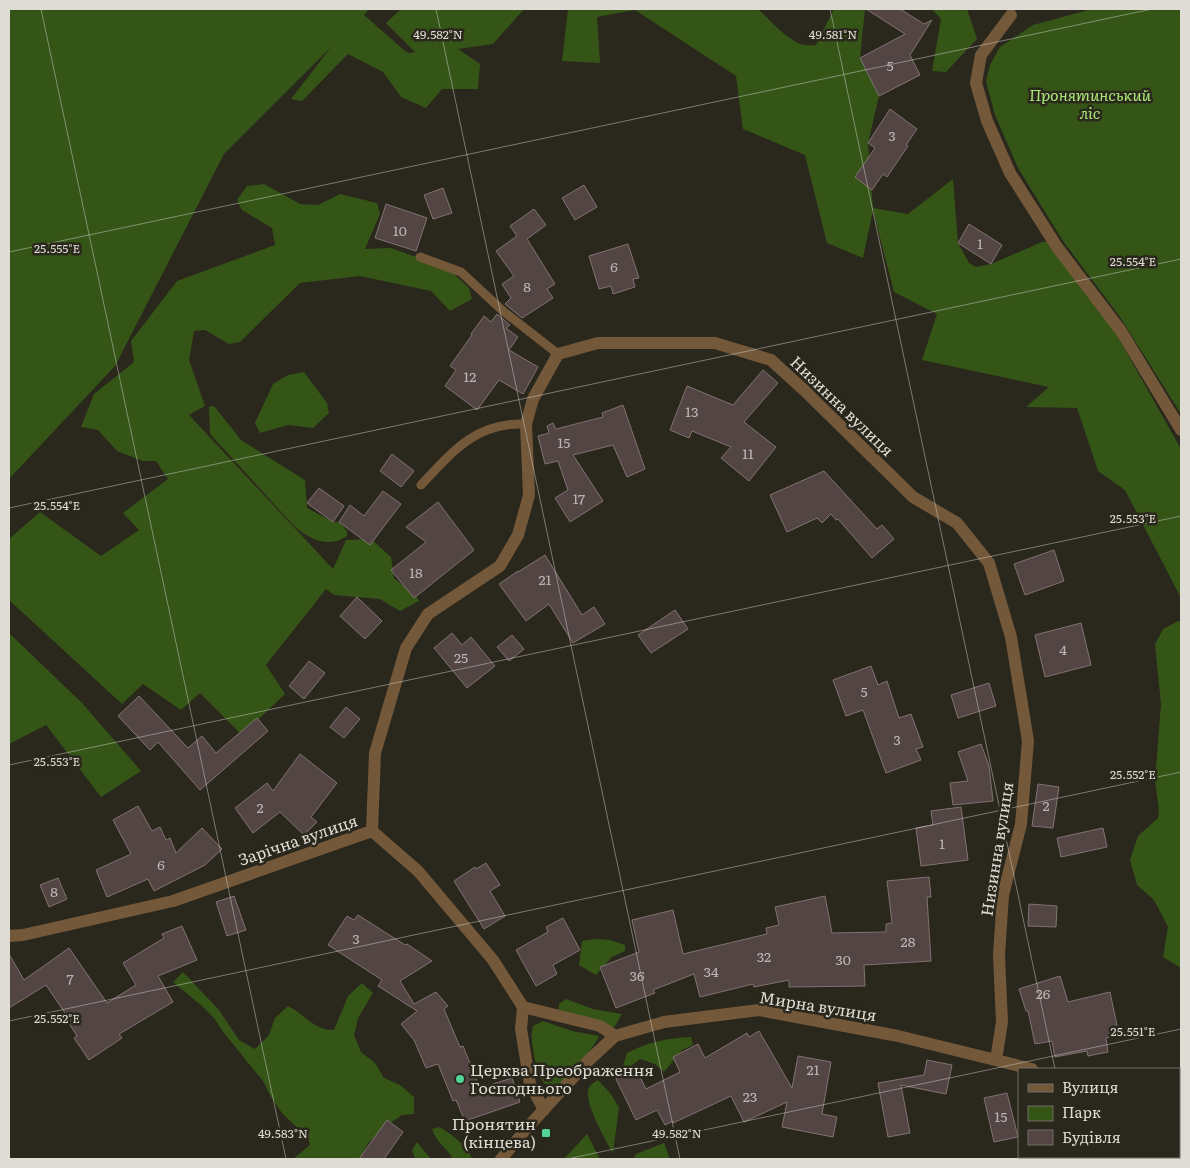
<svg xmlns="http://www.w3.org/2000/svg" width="1190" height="1168" viewBox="0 0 1190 1168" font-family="Literata,serif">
  <rect width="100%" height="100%" fill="#2a271d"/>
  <path fill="#355516" d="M9 9H369L364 15 405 51 409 53 415 52 386 23 401 9H524L493 44 458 49 480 64 478 89H442L426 108 401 97 383 72 348 54 302 101 291 99 331 47 224 154 115 366 9 479Z
    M568 9H758C771 21 784 37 800 44 805 46 811 45 816 45L834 9H865L860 58 879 96 868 143 873 208 908 214 953 179 958 243 969 263 976 267 991 264 1042 242H1051L1075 261 1181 449V598L1125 490 1098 471 1077 408 1026 407 1049 387 922 360 937 314 894 292 873 210 863 258 827 243 805 155 743 129 736 76 635 10 597 17 600 63 562 61Z
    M932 9H967L977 39 946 72 932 71 941 19Z
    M1092 9H1181V414L1120 317 1063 241 1018 168 995 115 986 81 990 65 1000 47 1033 25Z
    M264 184 300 204 318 205 340 194 377 203 380 214 365 249 391 248 449 269 469 288 472 299 450 311 431 291 360 276 300 283 240 342 229 344 205 330 194 331 189 360 205 406 189 415 333 569 346 540 371 539 391 557 394 578 416 596 419 601 400 611 380 599 334 595 326 589 266 665 285 694 242 735 200 693 181 710 143 684 122 704 9 600V539L40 512 101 556 139 530 123 513 168 479 156 461H143L117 451 98 430 81 427 94 394 134 362 131 341 177 281 275 245 272 228 242 210 237 200 247 186Z
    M304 372 327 403 329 413 313 428 288 425 260 433 255 423 273 384 288 375Z
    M214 406 241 440 305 480 307 508 333 522H339L347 531V536C328 549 310 539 295 527L210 434 209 407Z
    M1178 621H1181V968L1163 957 1168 927 1154 900 1137 885 1130 860 1138 836 1158 818 1159 811 1155 781 1161 704 1155 644 1163 629Z
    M9 633 82 703 141 771 101 797 46 725 9 744Z
    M596 939 610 940 625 945V951L612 957 596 975 579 965 582 941Z
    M183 972 219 1010 239 1040 255 1049 269 1035 275 1018 288 1006C304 1014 315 1031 334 1030L348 996 362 983 373 993 358 1018 354 1035 361 1052 375 1063 384 1078 400 1085 414 1097V1114L402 1115 389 1124 369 1142 359 1159H293L310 1145 308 1138 282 1113 271 1097 263 1081 224 1033 214 1018 202 1006 173 982Z
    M566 999 593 1009 622 1014 614 1028 558 1019 559 1004Z
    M543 1021 572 1031 599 1036C594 1047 586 1055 579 1065 558 1089 544 1100 535 1060 533 1048 530 1038 533 1026Z
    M691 1037 693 1045 682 1050 664 1072 655 1064 640 1059 625 1071 609 1068 623 1066 627 1053C648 1042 668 1038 691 1037Z
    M598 1080 610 1093 619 1107 613 1153C605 1140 586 1106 588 1091 589 1085 593 1083 598 1080Z
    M440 1127C451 1134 469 1147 472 1159H453C447 1148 436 1142 432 1129Z
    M587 1134 600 1159H564Z
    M417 1142 431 1159H415L412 1150Z
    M664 1143 670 1159H633L636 1154Z"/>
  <path fill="#524544" stroke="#827372" d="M866 9H900L924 24 932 20 910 55 920 75 879 96 860 58 905 34Z
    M890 109 917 129 906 145 908 146 887 177 883 174 872 190 855 177 875 148 868 143Z
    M584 185 597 207 575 220 562 198Z
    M443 188 452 213 433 219 424 195Z
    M386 204 427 218 416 251 375 238Z
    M534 209 546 225 527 239 555 284 547 289 553 298 522 318 505 304 511 298 502 284 514 276 496 251 517 236 510 226Z
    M969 224 1002 245 991 264 958 243Z
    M628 244 639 278 633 279 635 287 613 294 611 286 599 289 589 256Z
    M497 314 510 325 506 328 518 337 509 350 538 367 523 394 499 380 477 410 445 386 456 370 450 366 472 335 471 334 484 316 491 322Z
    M763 370 778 383 744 422 776 447 749 481 721 458 731 447 692 431 689 438 670 430 687 386 733 405Z
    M623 405 645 469 627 477 613 445 573 455 603 501 570 522 555 498 568 490 558 461 545 464 538 436 549 433 547 426 553 423 556 429 603 417 602 413Z
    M392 454 414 471 401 487 380 471Z
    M824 471 877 529 882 525 894 539 872 558 838 519 836 520 831 514 822 523 817 518 787 532 770 495Z
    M319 488 344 506 333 522 307 503Z
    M383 491 401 504 370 545 339 522 350 505 364 516Z
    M438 502 474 550 414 598 391 570 426 542 406 527Z
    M1054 550 1064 581 1025 595 1014 564Z
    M545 555 582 615 594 607 605 624 573 643 549 604 526 621 499 584 518 571V572Z
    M357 597 382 621 365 639 340 616Z
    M675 610 688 629 651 653 638 635Z
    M1081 623 1091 665 1045 677 1035 635Z
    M452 633 462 645 471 637 495 666 467 688 434 648Z
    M512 635 524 649 509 661 497 647Z
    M309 661 325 673 304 699 289 686Z
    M871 666 878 685 887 681 899 718 911 714 923 747 916 749 921 760 886 773 863 710 846 716 833 680Z
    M989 683 996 706 958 718 951 695Z
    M139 696 188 748 202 736 216 753 257 718 268 731 200 790 158 742 150 750 118 716Z
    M346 707 360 719 344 738 330 727Z
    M981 744 989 766 993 801 953 805 950 783 968 781 958 752Z
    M300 754 337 783 311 817 317 822 304 835 280 812 253 833 235 808 267 783 273 791Z
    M1038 784 1059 787 1053 828 1032 826Z
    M138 806 152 831 160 827 166 840 170 838 176 853 202 828 222 849 205 865 154 891 148 879 107 897 96 870 131 854 113 820Z
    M961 807 968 860 921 866 916 828 933 825 931 811Z
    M1103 828 1107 847 1061 857 1057 838Z
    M486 863 500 885 490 891 505 916 484 929 454 881 475 867 476 869Z
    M929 877 931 897H927L931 961 864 965 865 986 789 987V980L754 987 753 984 700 997 694 974 653 990 655 993 616 1008 600 967 639 952 632 920 673 910 683 954 767 934 766 928 779 925 775 907 825 896 832 933 886 932V924L892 923 887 881Z
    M58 878 67 899 49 907 40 885Z
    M234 896 246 930 227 936 216 902Z
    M1029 904 1057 906 1056 927 1028 926Z
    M358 915 405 945 407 944 432 961 400 981 414 1004 436 992 448 1006 444 1009 460 1047 463 1046 480 1088 512 1078 520 1102 465 1121 456 1100 453 1101 438 1064 426 1068 414 1040 401 1024 417 1011 378 986 382 980 328 945 347 916 354 920Z
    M563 918 580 950 553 965 557 974 536 986 516 950 548 932 546 927Z
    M182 926 197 960 158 976 173 1002 119 1034 122 1038 89 1060 74 1038 77 1036 65 1017 67 1016 46 985 9 1008V954L24 980 69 948 107 1003 136 985 123 963 164 938 162 934Z
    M1060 976 1068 1002 1110 992 1119 1035 1106 1038 1108 1052 1088 1056 1087 1051 1055 1057 1052 1041 1035 1044 1028 1011H1026L1019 989Z
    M759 1031 792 1088 798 1056 831 1062 822 1114 837 1117 833 1137 782 1127 787 1102 744 1122 731 1096 673 1123V1121L665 1125 657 1110 636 1120 616 1079 636 1069 646 1089 680 1072 673 1057 698 1044 705 1058 747 1033 749 1037Z
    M927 1060 952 1065 946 1094 901 1085 910 1133 888 1137 878 1083 924 1075Z
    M1007 1093 1018 1137 994 1142 984 1098Z
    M387 1120 403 1132 384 1159H359Z"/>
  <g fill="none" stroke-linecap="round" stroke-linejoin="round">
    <path stroke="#74583a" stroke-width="9" d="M420 257 461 272 503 311 558 354
      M421 485C452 452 476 422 526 424"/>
    <path stroke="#74583a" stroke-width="12" d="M1011 15 981 55 976 83 987 121 1010 173 1057 247 1121 331 1181 430
      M372 831 375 753 406 648 428 614 500 566 518 535 529 495 526 424 533 399 558 354 598 343H715L771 360 805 391 913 497 957 523 989 563 1011 637 1028 741 1021 824 1003 895 999 955 1002 1022 996 1060
      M9 936 23 935 173 901 372 831 418 871 493 960 523 1007 600 1026 615 1036
      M523 1007 521 1029 530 1084 544 1110
      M1179 1130 1181 1131
      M501 1159 528 1127 589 1060 615 1036 664 1022 759 1010 898 1036 1032 1069"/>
  </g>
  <path fill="none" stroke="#dfdcd6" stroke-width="1" stroke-opacity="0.45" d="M41 9 286 1159M436 9 680 1159M830 9 1055 1069M9 252 1152 9M9 508 1181 259M9 765 1181 516M9 1021 1181 772M1074 1157 1075 1159M567 1159 1181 1029"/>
  <g fill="#52d397" stroke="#2a271d" stroke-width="2">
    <circle cx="460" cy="1079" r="5"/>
    <rect x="541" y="1128" width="10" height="10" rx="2.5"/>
  </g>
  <g text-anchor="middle" stroke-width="5" stroke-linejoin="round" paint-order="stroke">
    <g font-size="14" fill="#bcb6b2">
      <text x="890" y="71">5</text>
      <text x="892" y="141">3</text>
      <text x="400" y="236">10</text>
      <text x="980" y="249">1</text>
      <text x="614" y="272">6</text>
      <text x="527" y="292">8</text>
      <text x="470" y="382">12</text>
      <text x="692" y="417">13</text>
      <text x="564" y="448">15</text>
      <text x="748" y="459">11</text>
      <text x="579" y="504">17</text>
      <text x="416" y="578">18</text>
      <text x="545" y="585">21</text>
      <text x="1063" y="655">4</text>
      <text x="461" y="663">25</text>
      <text x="864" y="697">5</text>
      <text x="897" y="745">3</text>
      <text x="1046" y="811">2</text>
      <text x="260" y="813">2</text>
      <text x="942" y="849">1</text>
      <text x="161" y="870">6</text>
      <text x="54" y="897">8</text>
      <text x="356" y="944">3</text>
      <text x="908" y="947">28</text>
      <text x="764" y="962">32</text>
      <text x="843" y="965">30</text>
      <text x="711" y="977">34</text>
      <text x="637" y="981">36</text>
      <text x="70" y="984">7</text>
      <text x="1043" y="999">26</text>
      <text x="813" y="1075">21</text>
      <text x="750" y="1102">23</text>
      <text x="1001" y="1122">15</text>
    </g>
    <g font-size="16" font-style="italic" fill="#a9e776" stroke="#2a271d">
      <text x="1090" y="101">Пронятинський<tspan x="1090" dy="18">ліс</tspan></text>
    </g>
    <g font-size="16" fill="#dfdcd6" stroke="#2a271d">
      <text transform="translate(842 406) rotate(44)" y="6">Низинна вулиця</text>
      <text transform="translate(298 840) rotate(-19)" y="6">Зарічна вулиця</text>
      <text transform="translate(997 849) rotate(-81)" y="6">Низинна вулиця</text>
      <text transform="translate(818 1006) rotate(9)" y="6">Мирна вулиця</text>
    </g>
    <g font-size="16" fill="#dfdcd6" stroke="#2a271d" text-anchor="start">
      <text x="470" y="1076">Церква Преображення<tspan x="470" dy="18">Господнього</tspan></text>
      <text x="536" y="1130" text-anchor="end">Пронятин<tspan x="536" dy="18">(кінцева)</tspan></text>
    </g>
  </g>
  <g font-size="12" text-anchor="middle" fill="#dfdcd6" stroke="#2a271d" stroke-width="5" stroke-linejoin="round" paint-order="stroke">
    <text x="438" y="39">49.582°N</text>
    <text x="833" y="39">49.581°N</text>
    <text x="57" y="253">25.555°E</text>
    <text x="1133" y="266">25.554°E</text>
    <text x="57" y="510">25.554°E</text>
    <text x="1133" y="523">25.553°E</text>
    <text x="57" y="766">25.553°E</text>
    <text x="1133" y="779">25.552°E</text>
    <text x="57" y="1023">25.552°E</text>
    <text x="1133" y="1036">25.551°E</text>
    <text x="283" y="1138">49.583°N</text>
    <text x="677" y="1138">49.582°N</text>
  </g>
  <rect width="1190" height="1168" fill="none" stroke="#dfdcd6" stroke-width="20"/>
  <rect x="1018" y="1068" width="162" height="90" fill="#2a271d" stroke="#726f67"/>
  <rect x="1028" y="1084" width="25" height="8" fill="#74583a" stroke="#726f67"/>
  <text x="1062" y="1093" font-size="15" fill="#dfdcd6">Вулиця</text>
  <rect x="1028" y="1106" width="25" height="15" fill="#355516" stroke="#726f67"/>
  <text x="1062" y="1118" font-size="15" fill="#dfdcd6">Парк</text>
  <rect x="1028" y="1130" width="25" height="15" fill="#524544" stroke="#726f67"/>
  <text x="1062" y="1143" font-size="15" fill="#dfdcd6">Будівля</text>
</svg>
